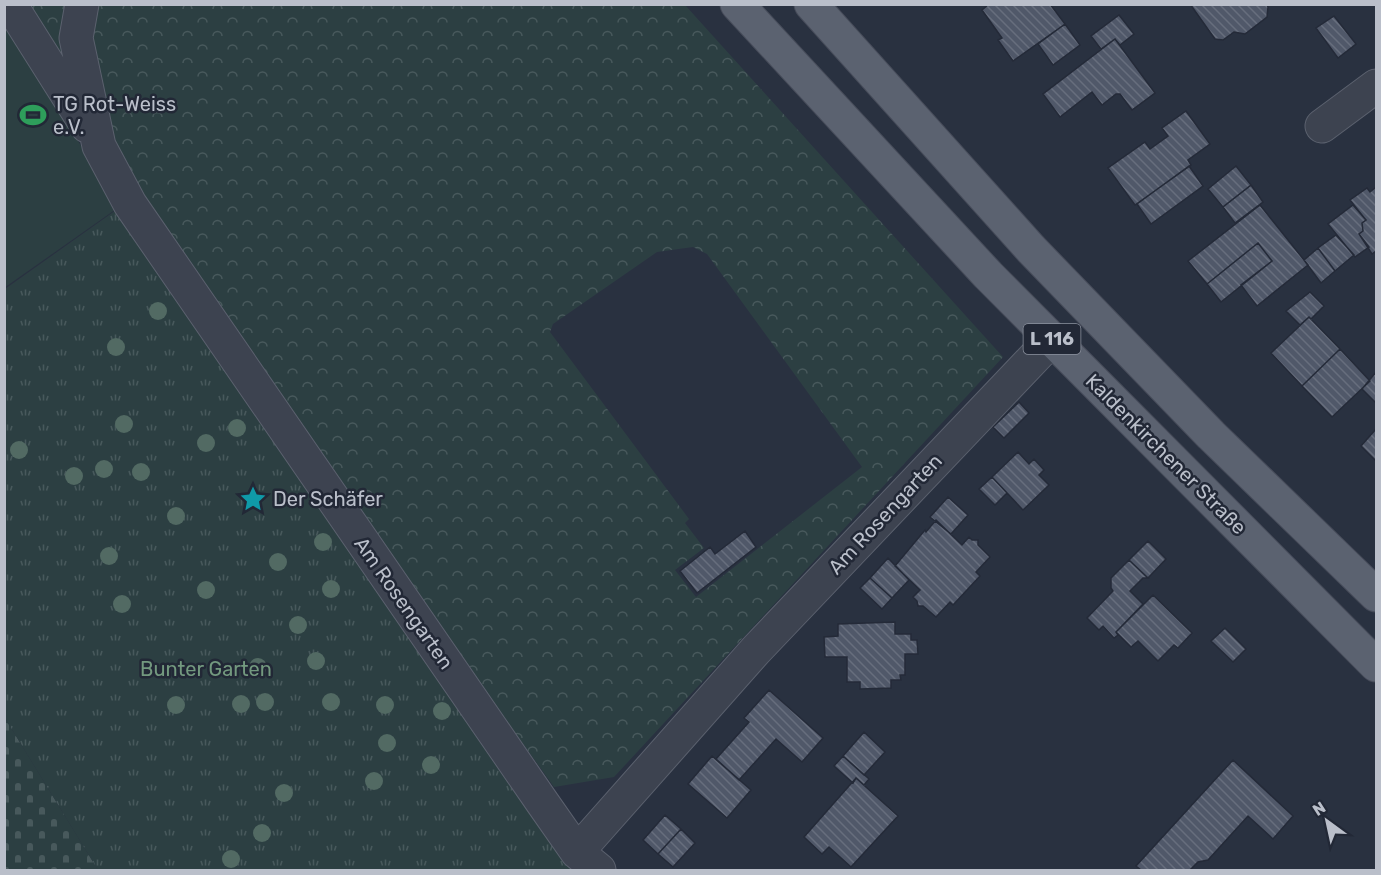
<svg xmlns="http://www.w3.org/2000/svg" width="1381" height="875" viewBox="0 0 1381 875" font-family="Rubik,sans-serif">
  <defs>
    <pattern id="forest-crowns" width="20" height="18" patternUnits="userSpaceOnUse" patternTransform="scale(1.5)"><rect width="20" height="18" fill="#2c3f42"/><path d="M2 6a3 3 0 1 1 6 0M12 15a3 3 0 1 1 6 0" fill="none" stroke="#48595c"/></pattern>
    <pattern id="cemetery-stones" width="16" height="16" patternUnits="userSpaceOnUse" patternTransform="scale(1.5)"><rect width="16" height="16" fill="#2c3f42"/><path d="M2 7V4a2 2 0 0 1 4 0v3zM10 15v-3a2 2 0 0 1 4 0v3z" fill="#48595c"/></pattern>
    <pattern id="park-tufts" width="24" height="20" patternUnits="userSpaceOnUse" patternTransform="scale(1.5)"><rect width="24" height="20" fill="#2c3f42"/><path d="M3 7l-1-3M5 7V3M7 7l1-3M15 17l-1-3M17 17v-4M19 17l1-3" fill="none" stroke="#48595c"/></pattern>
    <pattern id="building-back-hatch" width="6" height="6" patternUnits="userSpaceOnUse" patternTransform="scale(1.5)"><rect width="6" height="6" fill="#505869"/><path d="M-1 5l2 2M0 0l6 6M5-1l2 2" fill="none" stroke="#676e7d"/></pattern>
  </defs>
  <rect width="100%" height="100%" fill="#293140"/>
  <path fill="#2c3f42" d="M5 23 119 207 4 288Z"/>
  <path fill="url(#forest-crowns)" fill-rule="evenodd" d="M25 4 685 5 1003 357 614 777 554 787 5 22ZM693 247 707 254 862 467 696 597 675 570 704 548 685 523 689 519 550 332 553 324 657 252Z"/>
  <path fill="url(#cemetery-stones)" d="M5 718 98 870H5Z"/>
  <path fill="url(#park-tufts)" d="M119 208 482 724 572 870H98L5 718V289Z"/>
  <path fill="url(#building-back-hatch)" stroke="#242a38" stroke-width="1.5" d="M989 4H1050L1065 24 1013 61 998 40 1002 38 982 10Z
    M1190 4H1267L1268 7 1267 17 1245 34 1234 32 1223 40 1215 39Z
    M1119 15 1134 34 1120 45 1115 39 1101 49 1091 36Z
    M1334 16 1356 44 1338 58 1316 28Z
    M1065 24 1080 45 1053 65 1038 44Z
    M1115 39 1155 93 1132 110 1120 94H1116L1102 105 1092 92 1060 117 1043 94Z
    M1186 111 1210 144 1188 160 1191 165 1135 205 1108 168 1145 142 1150 149 1168 136 1162 128Z
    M1189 166 1203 186 1151 224 1137 204Z
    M1236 166 1251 185 1223 207 1208 189Z
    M1251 185 1263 202 1235 223 1223 207Z
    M1376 187V251L1372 254 1359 234 1363 231 1362 223 1366 220 1350 200 1367 188 1370 192Z
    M1260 205 1308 265 1257 306 1241 285 1272 261 1258 243 1207 284 1188 261Z
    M1353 205 1366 220 1362 223 1363 231 1359 234 1369 247 1355 257 1328 224Z
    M1336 235 1354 255 1335 271 1318 248Z
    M1258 243 1272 261 1221 302 1207 284Z
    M1318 248 1335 271 1321 283 1304 260Z
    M1310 292 1324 306 1311 319 1309 317 1300 325 1286 311Z
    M1309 317 1340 349 1302 386 1271 353Z
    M1340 349 1370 381 1332 417 1302 386Z
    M1376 372V403L1362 389Z
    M1019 402 1029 413 1004 438 993 427Z
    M1376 429V461L1361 446Z
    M1018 452 1029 464 1034 459 1044 470 1039 475 1049 485 1023 510 992 477Z
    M992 477 1007 493 995 505 979 489Z
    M948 497 968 515 951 534 930 517Z
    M936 520 962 545 969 537 972 540H978V545L990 557 976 572 980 576 953 605 950 602 936 617 923 606H918L917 601 913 597 920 590 895 566 925 530 926 532Z
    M745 531 756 547 697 593 680 571 710 547 715 554Z
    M1148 541 1166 559 1148 578 1129 560Z
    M888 558 909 580 892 598 870 578Z
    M1129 560 1148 578H1143L1130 591 1143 604 1116 632 1118 635 1114 638 1103 626 1099 630 1087 618 1113 591 1111 588V578Z
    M870 578 892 598 882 609 860 588Z
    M1153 595 1192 633 1178 648 1174 645 1158 661 1138 641 1131 647 1116 632Z
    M895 622V634H911V640H917L918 654H905V675H900L901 680H891V688L860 689V682H847V657H825L824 637 838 636V624Z
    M1225 628 1246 649 1233 662 1211 641Z
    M769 690 823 738 802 762 776 739 739 780 716 759 749 722 744 718Z
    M864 732 885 752 864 775 843 756Z
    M712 756 751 790 727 818 688 784Z
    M843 756 869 779 864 785 856 778 853 783 834 766Z
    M1233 760 1293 816 1273 839 1248 816 1208 860 1198 862 1190 870H1141L1136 866Z
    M856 778 898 816 851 867 829 847 822 854 804 837Z
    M665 815 681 829 658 854 643 840Z
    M681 829 695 843 673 867 658 854Z"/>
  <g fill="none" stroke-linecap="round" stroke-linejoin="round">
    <g stroke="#5b616e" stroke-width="35">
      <path id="minor" d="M82 4 76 38 99 146 130 204 542 802 577 852 599 870
        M17 15 87 126
        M1322 126 1376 86
        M577 852 756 650 1052 339"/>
    </g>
    <g stroke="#474c5a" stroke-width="35">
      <path id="major" d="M737 4 988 275 1376 665
        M811 4 1031 249 1211 435 1376 595"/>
    </g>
    <use href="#minor" stroke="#3d4350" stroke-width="33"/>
    <use href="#major" stroke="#5b6270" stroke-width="33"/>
  </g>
  <g fill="#526a63">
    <circle cx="158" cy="311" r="9"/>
    <circle cx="116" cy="347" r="9"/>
    <circle cx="124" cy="424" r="9"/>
    <circle cx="237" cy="428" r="9"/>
    <circle cx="206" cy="443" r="9"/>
    <circle cx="19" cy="450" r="9"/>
    <circle cx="104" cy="469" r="9"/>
    <circle cx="141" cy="472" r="9"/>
    <circle cx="74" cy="476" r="9"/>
    <circle cx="176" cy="516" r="9"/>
    <circle cx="323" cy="542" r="9"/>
    <circle cx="109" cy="556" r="9"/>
    <circle cx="278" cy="562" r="9"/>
    <circle cx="331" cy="589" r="9"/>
    <circle cx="206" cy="590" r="9"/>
    <circle cx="122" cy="604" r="9"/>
    <circle cx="298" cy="625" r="9"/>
    <circle cx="316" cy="661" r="9"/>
    <circle cx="258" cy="667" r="9"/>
    <circle cx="265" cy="702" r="9"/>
    <circle cx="331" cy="702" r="9"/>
    <circle cx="241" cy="704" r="9"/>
    <circle cx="176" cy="705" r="9"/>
    <circle cx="385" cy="705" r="9"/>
    <circle cx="442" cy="711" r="9"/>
    <circle cx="387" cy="743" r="9"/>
    <circle cx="431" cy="765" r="9"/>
    <circle cx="374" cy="781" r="9"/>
    <circle cx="284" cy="793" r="9"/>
    <circle cx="262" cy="833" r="9"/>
    <circle cx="231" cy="859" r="9"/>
  </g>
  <defs>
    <g id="stadium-bare" transform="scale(2.07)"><path d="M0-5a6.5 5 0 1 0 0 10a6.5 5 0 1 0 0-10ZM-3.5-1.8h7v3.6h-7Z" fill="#2e9e5b" stroke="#222836" stroke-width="2.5" paint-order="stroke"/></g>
    <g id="sight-bare" transform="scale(2.07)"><path d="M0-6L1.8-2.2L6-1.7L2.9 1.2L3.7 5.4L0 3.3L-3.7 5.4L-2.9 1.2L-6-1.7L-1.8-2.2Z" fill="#0f9aa8" stroke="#222836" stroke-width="2.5" paint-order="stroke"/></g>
  </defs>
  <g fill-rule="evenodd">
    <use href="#stadium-bare" x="33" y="115"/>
    <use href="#sight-bare" x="253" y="499"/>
  </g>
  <g text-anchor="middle" stroke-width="5" stroke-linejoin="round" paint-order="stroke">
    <rect fill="#222836" stroke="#8c929e" stroke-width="1.5" x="1023.5" y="324" width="57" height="30" rx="4.5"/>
    <g font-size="18" font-weight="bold" fill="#babfca">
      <text x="1052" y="345">L 116</text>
    </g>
    <g font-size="20" fill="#babfca" stroke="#222836" text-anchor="start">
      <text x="53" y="111">TG Rot-Weiss<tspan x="53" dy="23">e.V.</tspan></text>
      <text x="273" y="506">Der Schäfer</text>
    </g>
    <g font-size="20" fill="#babfca" stroke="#222836">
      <text transform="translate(1166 454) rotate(45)" y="7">Kaldenkirchener Straße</text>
      <text transform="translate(885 514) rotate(-47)" y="7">Am Rosengarten</text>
      <text transform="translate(404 603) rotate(55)" y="7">Am Rosengarten</text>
    </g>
    <g font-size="20" fill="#73997f" stroke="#222836">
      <text x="206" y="676">Bunter Garten</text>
    </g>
  </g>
  <rect width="1381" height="875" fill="none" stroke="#babfca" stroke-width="12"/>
  <g transform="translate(1327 821) rotate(327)" stroke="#222836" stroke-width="4.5" paint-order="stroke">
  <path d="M0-4.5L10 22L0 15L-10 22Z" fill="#babfca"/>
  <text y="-9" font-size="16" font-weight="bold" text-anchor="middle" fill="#babfca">N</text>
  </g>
</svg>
